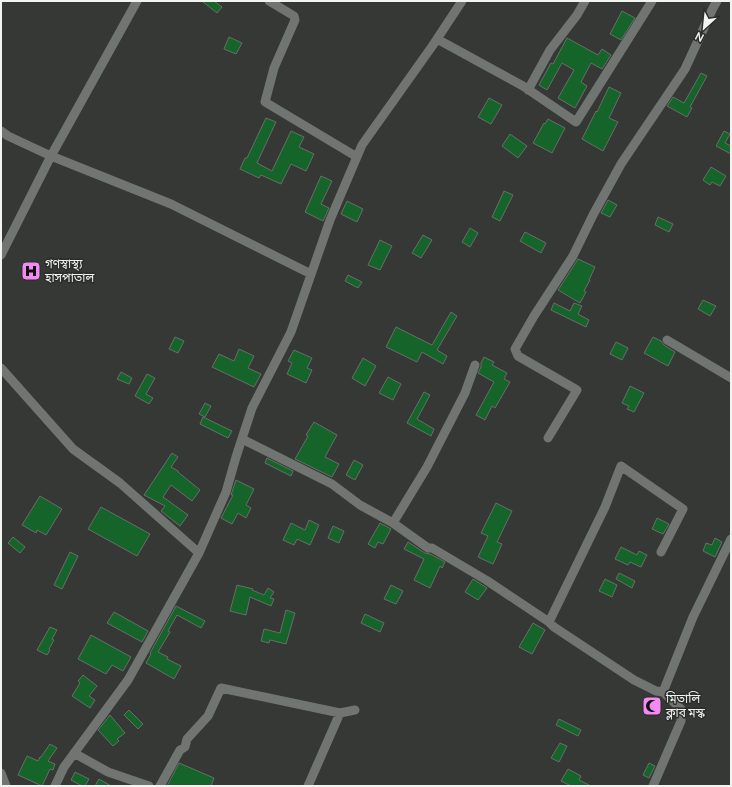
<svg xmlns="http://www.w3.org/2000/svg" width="732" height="787" viewBox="0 0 732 787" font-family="Manrope,'Noto Sans Bengali',sans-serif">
  <rect width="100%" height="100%" fill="#353835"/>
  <path fill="#15652a" stroke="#696d69" d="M202 1H214L222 7 217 13Z
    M622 11 635 18 621 40 610 34Z
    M229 37 242 43 236 54 224 49Z
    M567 38 598 55 602 49 611 55 602 69 591 63 581 82 587 86 575 108 558 98 574 70 562 63 547 90 539 85 551 63 553 64Z
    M701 73 707 76 690 107 692 108 687 117 667 106 673 97 684 103Z
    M609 87 621 93 609 118 618 122 603 151 582 139 596 111 597 112Z
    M489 98 502 105 491 124 478 117Z
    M266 118 276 122 257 163 272 171 291 131 304 137 299 147 314 154 306 171 291 164 281 184 261 175 259 178 240 169 245 158H247Z
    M548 119 565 128 552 153 533 143 544 123 545 124Z
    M724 131 730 134 725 143 731 146V154L716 146Z
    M510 134 527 146 518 158 502 146Z
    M711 167 726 176 720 186 712 182 710 185 703 180Z
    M321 176 332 181 321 204 329 208 323 221 305 212Z
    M504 191 513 195 500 221 492 217Z
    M608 200 617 205 610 217 601 213Z
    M347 201 363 209 357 222 341 214Z
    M658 217 673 224 669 232 655 225Z
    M470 228 478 233 470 247 462 242Z
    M525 232 546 243 541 253 520 241Z
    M423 235 432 240 421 258 412 253Z
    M380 240 392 246 380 270 368 265Z
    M578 259 595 267 589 280H590L584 291 586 292 580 303 558 290Z
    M348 275 362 282 358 288 345 281Z
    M703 300 716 306 710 316 698 309Z
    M554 303 570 311 574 303 582 306 578 314 589 320 586 327 551 310Z
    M451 312 457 316 437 350 447 356 443 364 422 352 417 362 386 347 396 327 432 345Z
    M175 337 184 341 178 353 169 349Z
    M653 337 661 341 664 345 675 352 668 366 644 353Z
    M616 342 628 348 622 360 610 354Z
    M239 349 254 356 248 368 261 374 254 387 212 367 219 354 234 361Z
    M294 350 312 358 307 368 312 370 306 383 287 374 292 363 288 361Z
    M484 357 494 362 492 365 507 373 504 379 510 382 495 408 492 406 485 420 476 415 494 382 478 373 481 367V363Z
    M363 358 376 366 365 386 352 378Z
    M121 372 132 378 129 384 117 379Z
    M147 374 155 378 146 394 153 398 149 404 135 396Z
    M388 377 401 384 393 400 379 393Z
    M630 386 644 393 634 412 627 409 629 406 622 403Z
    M424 392 430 395 417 419 434 429 431 436 407 423Z
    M205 403 211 406 205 417 199 414Z
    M203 417 232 431 228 438 200 424Z
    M314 422 337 435 325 457 339 464 332 477 295 459 308 436 306 435Z
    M172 453 178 457 171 467 178 471V472L200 490 192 501 171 485 163 497 188 515 180 526 161 511 165 506 144 495Z
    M267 458 293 471 291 476 265 463Z
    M354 460 363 465 355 480 346 475Z
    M236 480 254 489 246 505 251 508 246 518 238 513 232 524 221 518 233 495H231Z
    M40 496 62 509 46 535 37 530 36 533 22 525Z
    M496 503 512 511 497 542 502 544 493 564 478 557 488 536 481 533Z
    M101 507 150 534 137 556 88 529Z
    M657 518 669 524 663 534 652 529Z
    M309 520 319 525 310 545 297 539 294 545 283 540 291 523 305 530Z
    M380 523 391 529 383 544 378 542 375 548 368 544Z
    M333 526 344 531 339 543 328 538Z
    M13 537 25 547 20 553 8 543Z
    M715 538 722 542 715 557 703 551 706 543 712 545Z
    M408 542 425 553 430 554 445 562 442 568 440 566 430 588 414 580 424 559 404 549Z
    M621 547 637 555 639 551 647 555 641 567 630 562 628 565 615 559Z
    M70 552 78 556 62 589 54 585Z
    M619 573 635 581 632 588 616 579Z
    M473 579 487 588 478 600 465 592Z
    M605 579 617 585 612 597 599 591Z
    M237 585 253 589 252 590 264 595 268 588 274 592 270 598 274 599 271 606 250 597 246 615 230 611Z
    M391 585 403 591 396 604 384 599Z
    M176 606 205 621 201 628 177 615 168 631 170 632 158 652 168 657 167 659 181 666 174 679 146 663 151 654 150 653Z
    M286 610 295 613 286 644 270 640 269 643 261 641 264 629 280 633Z
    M114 612 148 631 142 642 107 623Z
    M365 614 384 623 380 632 361 623Z
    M533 623 545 630 532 654 519 647Z
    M50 627 57 630 52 639 54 640 49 649 50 650 47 655 37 650Z
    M91 635 131 657 123 671 112 665 106 674 78 659Z
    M83 675 97 686 89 696 95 700 90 708 72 696 80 683 78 681Z
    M129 710 143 724 138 729 124 715Z
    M110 715 125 733 117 739 119 741 113 746 98 730Z
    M559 719 581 730 578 736 556 725Z
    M560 743 567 746 559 762 551 758Z
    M50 744 57 748 48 761 55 764 53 770 50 769 42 786 18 775 27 756 38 761 40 757H41Z
    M179 763 214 778 211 786H167Z
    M649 763 655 766 649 778 643 775Z
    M568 769 581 776 579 780 591 786H571L561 781Z
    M75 772 89 779 85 786H82L71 780Z
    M99 779 111 786H95Z"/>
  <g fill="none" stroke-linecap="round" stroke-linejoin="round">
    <path stroke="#717571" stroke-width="9" d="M269 1 294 16 295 20 274 68 265 102 357 157
      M437 39 523 86 576 122 652 1
      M528 90 550 50 577 15 585 1
      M1 131 8 136 51 156 171 204 311 274
      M1 255 51 156 137 1
      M667 340 731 378
      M1 368 73 449 120 483 199 553
      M548 438 577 390 518 356 515 349 534 316 573 256 593 215 621 164 685 69 713 8 717 1
      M242 439 332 484 360 505 393 523 428 548H432L486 580 549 622 554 627 634 680 656 691 663 692 681 709V721L653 786
      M393 523 427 467 465 393 475 365
      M549 622 605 507 621 466 683 509 661 552
      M663 692 693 617 731 539
      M74 753 108 772 149 786
      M1 773 6 786
      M55 786 64 767 128 680 199 553 226 492 236 457 252 408 291 332 330 220 362 145 433 45 462 1
      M160 786 180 750 185 747 187 739 208 716 221 688 340 713 355 710
      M308 786 340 713"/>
  </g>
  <defs>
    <g id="hospital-square" transform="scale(1)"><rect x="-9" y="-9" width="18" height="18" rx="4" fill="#f38af1" stroke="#2b2e2b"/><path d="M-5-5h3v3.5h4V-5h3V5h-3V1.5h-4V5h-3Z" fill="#111"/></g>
    <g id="mosque-square" transform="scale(1)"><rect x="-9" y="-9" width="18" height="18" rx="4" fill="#f38af1" stroke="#2b2e2b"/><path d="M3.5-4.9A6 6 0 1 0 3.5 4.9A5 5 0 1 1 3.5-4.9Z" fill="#111"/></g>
  </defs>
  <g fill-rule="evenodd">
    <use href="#hospital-square" x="31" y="271"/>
    <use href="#mosque-square" x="652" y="706"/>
  </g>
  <g text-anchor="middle" stroke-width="3" stroke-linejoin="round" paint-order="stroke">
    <g font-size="12" fill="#f2f4f2" stroke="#2b2e2b" text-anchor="start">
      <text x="45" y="268">গণস্বাস্থ্য<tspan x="45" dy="14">হাসপাতাল</tspan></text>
      <text x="666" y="703">মিতালি<tspan x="666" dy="14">ক্লাব মস্ক</tspan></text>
    </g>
  </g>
  <rect width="732" height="787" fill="none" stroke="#f2f4f2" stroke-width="4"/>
  <g transform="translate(704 28) rotate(207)" stroke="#2b2e2b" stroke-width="3" paint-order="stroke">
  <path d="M0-3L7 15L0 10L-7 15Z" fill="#f2f4f2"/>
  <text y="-6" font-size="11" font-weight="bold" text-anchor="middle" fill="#f2f4f2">N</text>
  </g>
</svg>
